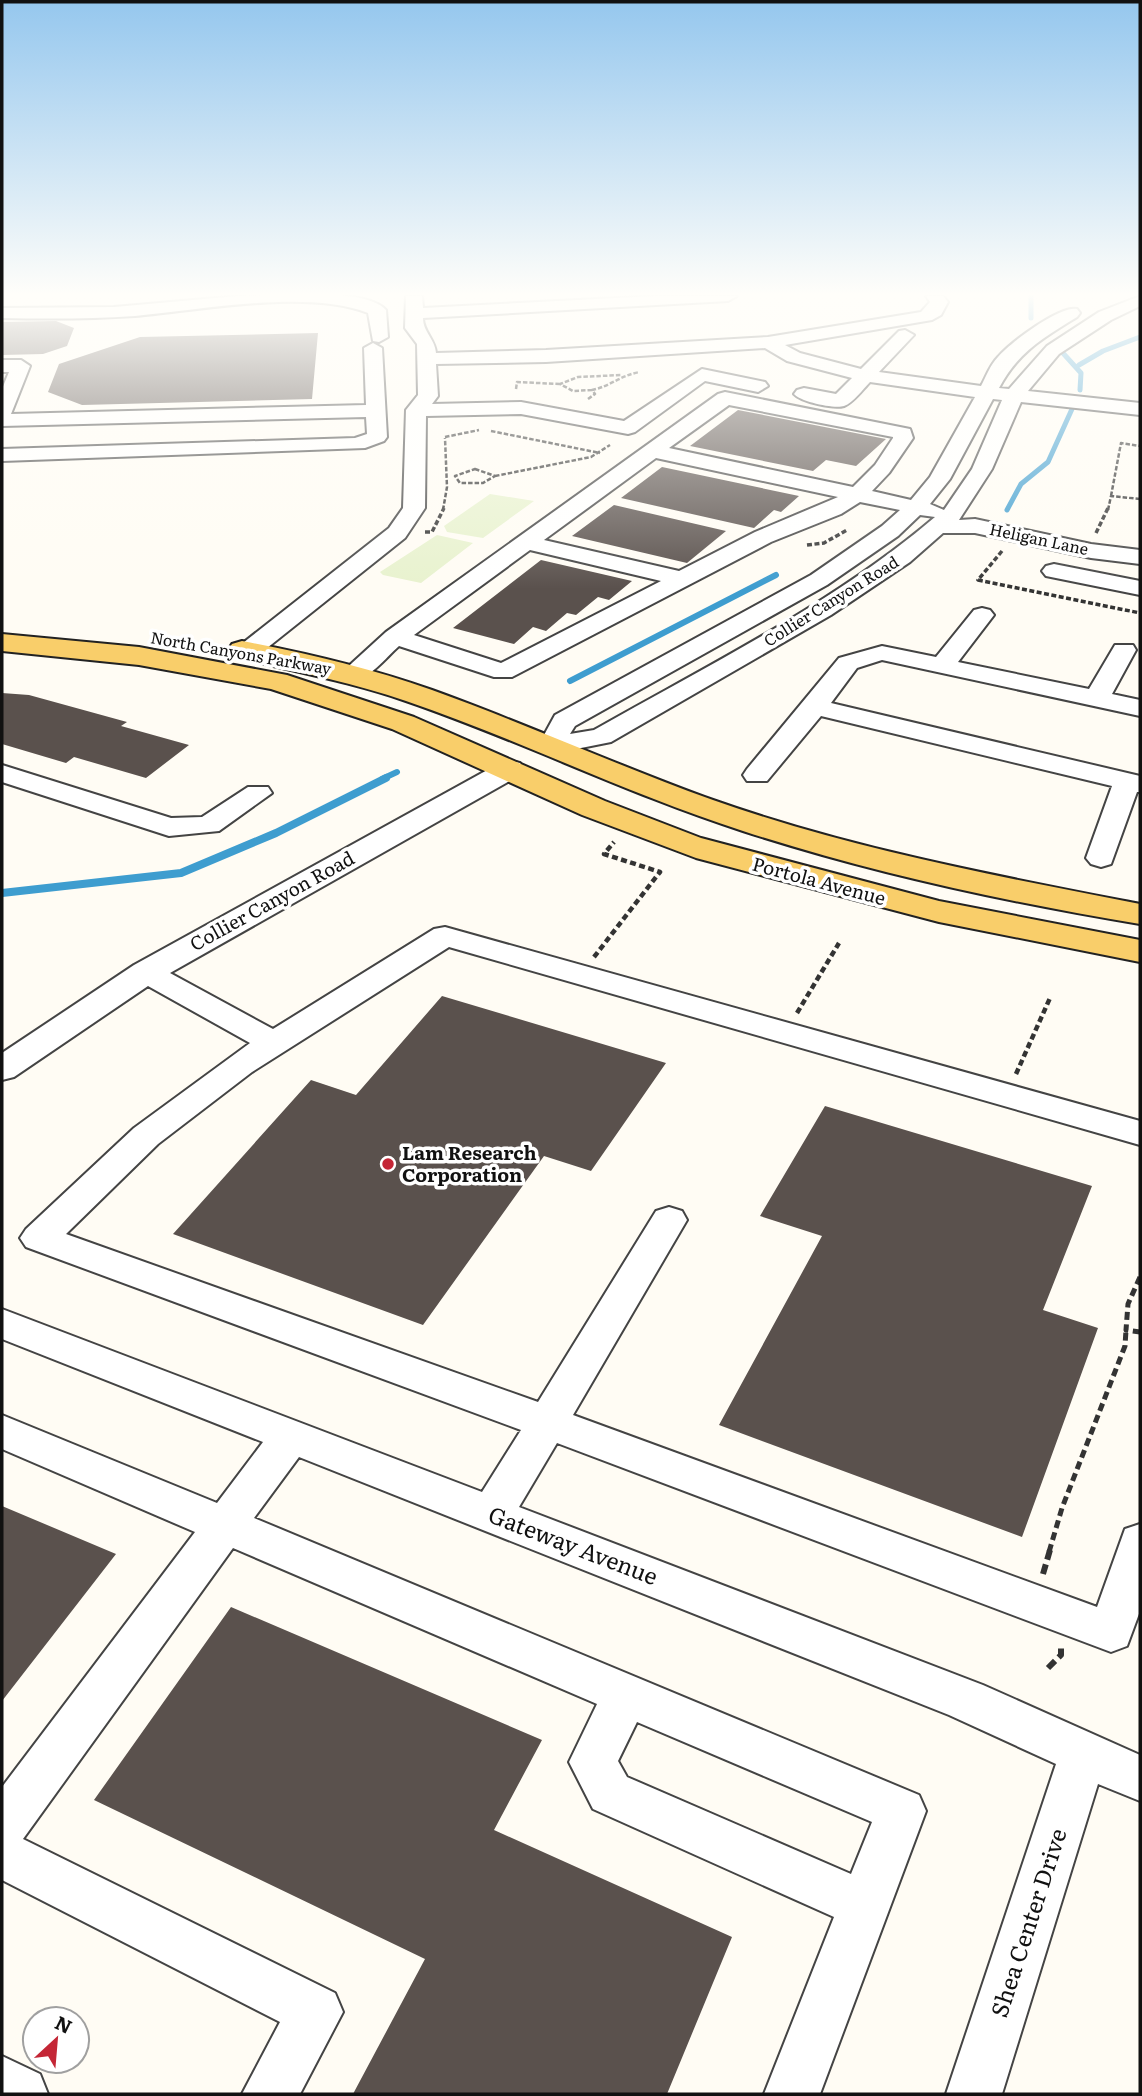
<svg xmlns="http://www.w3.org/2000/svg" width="1142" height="2096" viewBox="0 0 1142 2096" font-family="Literata,serif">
  <rect width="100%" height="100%" fill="#fffcf4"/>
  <path fill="#e8f2ce" d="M490 494 534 501 483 538 447 532 444 526Z
    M437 535 473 543 421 583 383 575 380 572Z"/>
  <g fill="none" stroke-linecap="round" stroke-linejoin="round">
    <path stroke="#3e9dcf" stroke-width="5" d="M1031 296V318
      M1062 352 1081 373 1080 390
      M1079 365 1103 351 1140 337
      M1007 510 1021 484 1048 462 1072 409"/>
    <path stroke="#3e9dcf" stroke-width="6" d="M570 681 776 575
      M382 779 397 772"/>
    <path stroke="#3e9dcf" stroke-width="8" d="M2 893 181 873 276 833 386 778"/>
  </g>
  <path fill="#5a514d" d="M56 321 74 328 67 346 43 354 2 355V322Z
    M318 333 312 399 82 405 48 392 59 364 140 337Z
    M738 410 886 439 856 466 826 460 813 471 690 446Z
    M662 467 799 496 781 512 774 510 754 528 621 498Z
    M614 505 726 531 687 563 572 536Z
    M541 560 632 581 609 600 598 597 576 615 567 613 546 631 533 627 514 644 453 628Z
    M2 693 29 695 127 722 121 726 189 745 146 778 74 757 66 763 2 744Z
    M442 996 666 1063 591 1171 544 1156 423 1325 173 1234 311 1080 356 1095Z
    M825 1106 1092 1186 1043 1310 1098 1328 1022 1537 719 1425 822 1236 760 1216Z
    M2 1506 116 1554 2 1701Z
    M231 1607 542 1740 494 1830 732 1937 667 2094H353L425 1959 94 1800Z"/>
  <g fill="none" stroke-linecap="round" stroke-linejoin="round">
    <g stroke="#444" stroke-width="4">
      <path id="minor" d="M238 296C270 296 365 286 386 310L388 337 379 342 373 341 368 313C307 289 201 310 135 316 91 319 46 319 2 318V308L114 307Z
        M406 296H422L423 308 655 296H737L728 301 423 318C423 332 435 339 436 353L546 350 768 337 921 312 930 302 926 296H943L948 302 941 315 932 320 785 345 800 353 861 369 899 331 905 330 914 335 879 372 981 386C986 377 990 365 998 357 1010 343 1060 305 1077 309L1080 313 1077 317C1043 338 1018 352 999 388L1009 389 1047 346 1099 312 1140 296V306L1111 320 1059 354 1028 391 1140 403V415L1021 402 992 469 959 520 975 519 1091 544 1140 550V564L1091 558 975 533H943L910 562 831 615 611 742 551 754 542 752 538 746 555 715 811 575 882 526 900 510 860 502 841 514 771 542 512 677H494L399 646C383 660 366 685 344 679L340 674 386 632 718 394 725 392 910 429 913 438 889 473 872 491 911 500 930 477 975 397 870 382C863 389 853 403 844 406 834 409 801 402 794 394L797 390 804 388 836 394 852 378 787 361 765 348 546 362 436 364 438 396 432 404 521 402 624 421 702 369 765 382 768 386 758 392 705 381 635 432 628 434 521 414 426 416 425 508 405 538 257 656H239L236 651 239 646 389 528 403 508 406 410 418 395 417 344 405 328ZM993 399 1002 400 972 469 944 510 930 504 950 479ZM729 405 893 437V438L875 465 853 487 669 448ZM656 458 838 497 755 532 679 571 544 540ZM920 515 935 517C833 604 710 664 594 730L570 734 575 726 827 585 898 536ZM530 550 661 581 501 663 414 635Z
        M373 343 382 348 387 437 384 441 365 448 2 461V449L355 438 367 434 366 417 2 426V389L9 372H2V360H21L30 366 11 414 366 405 364 348Z
        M1054 564 1140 581V595L1046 576 1042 571 1046 566Z
        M982 608 990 610 994 615 958 662 1089 689 1115 645H1133L1136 650 1112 694 1140 700V716L882 660 857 668 831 703 1140 776V792H1137L1111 864 1101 867 1091 864 1086 858 1112 786 821 716 767 781H747L743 775 747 769 839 658 882 646 936 657 974 610Z
        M510 761 520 763 524 769 520 775 170 973 273 1029 434 929 445 927 1140 1121V1145L449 947 252 1072 158 1144 66 1234 538 1402 656 1211 669 1207 682 1211 687 1220 573 1415 1097 1607 1125 1529 1140 1524V1611L1127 1646 1111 1652 557 1443 519 1507 983 1685 1140 1755V1801L1098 1784 1002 2094H946L1056 1764 949 1715 299 1457 254 1518 919 1795 926 1811 820 2094H764L834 1917 593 1809 569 1762 597 1704 233 1548 23 1839 335 1993 343 2012 300 2094H242L280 2022 2 1880V1787L195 1532 2 1449V1415L217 1503 263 1442 2 1339V1309L482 1492 521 1430 26 1247 20 1238 26 1229 134 1128 250 1043 148 986 14 1077 2 1080V1053L134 965 500 763ZM637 1722 872 1822 851 1874 627 1777 618 1761Z
        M2 765 171 818 202 817 248 787H268L272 793 219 831 169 836 2 782Z
        M2 2056 40 2074 48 2094H2Z"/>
    </g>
    <g stroke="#222" stroke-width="4">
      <path id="major" d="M2 634 139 647 287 675 414 717 605 801 701 838 939 901 1140 940V962L939 922 696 858 582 815 392 729 271 689 139 665 2 651Z
        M242 641C306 653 370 668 432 690 527 724 618 766 713 800 852 849 996 876 1140 904V924C1007 902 872 873 743 831 628 794 520 740 406 701 348 681 291 671 232 656L228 650 232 644Z"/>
    </g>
    <path stroke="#333" stroke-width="2.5" stroke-dasharray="4.5 2" stroke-linecap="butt" d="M516 389 517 382 560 384
      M592 390 573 391 560 384 578 377 622 375
      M588 399 595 394 592 390C611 386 621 375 640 372
      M491 431 600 453
      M445 437 479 430
      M475 469 495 476 483 483H460L455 476Z
      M495 476 591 457 610 445
      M1111 496 1121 443 1140 446
      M443 510 447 487 445 438
      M1108 510 1111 496 1140 499"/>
    <path stroke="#333" stroke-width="3.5" stroke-dasharray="5 2.5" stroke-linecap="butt" d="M425 532H432L444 508
      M1096 533 1108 508
      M807 545 824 543 847 530
      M1002 551 978 580 1140 613"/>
    <path stroke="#333" stroke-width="4.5" stroke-dasharray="6 3.5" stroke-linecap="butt" d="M594 957 660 872 604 854 614 842
      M797 1013 839 943
      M1016 1074 1050 998"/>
    <path stroke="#333" stroke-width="5" stroke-dasharray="8 4.5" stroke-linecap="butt" d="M1140 1277 1128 1304 1126 1330 1140 1332
      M1049 1552 1062 1508 1125 1346 1126 1330"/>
    <path stroke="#333" stroke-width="6" stroke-dasharray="10 5" stroke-linecap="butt" d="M1043 1574 1050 1550
      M1048 1668 1061 1655V1646"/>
    <use href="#minor" fill="#fff" fill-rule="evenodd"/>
    <use href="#major" fill="#f9ce6a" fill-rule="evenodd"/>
  </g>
  <linearGradient id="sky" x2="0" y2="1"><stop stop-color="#95c7ee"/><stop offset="0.5" stop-color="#fffefa"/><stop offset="1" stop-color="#fffefa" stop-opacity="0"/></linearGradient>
  <rect width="1142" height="589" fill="url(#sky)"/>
  <circle fill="#c42636" stroke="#fff" stroke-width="2.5" cx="388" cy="1164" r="7"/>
  <g text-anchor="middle" stroke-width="7" stroke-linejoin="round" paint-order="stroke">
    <g font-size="16" fill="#111" stroke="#fff">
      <text transform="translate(1039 539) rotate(12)" y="6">Heligan Lane</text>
      <text transform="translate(831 601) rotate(-32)" y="6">Collier Canyon Road</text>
      <text transform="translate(241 653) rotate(10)" y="6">North Canyons Parkway</text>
    </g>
    <g font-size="19" fill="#111" stroke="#fff">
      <text transform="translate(819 881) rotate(15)" y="7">Portola Avenue</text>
      <text transform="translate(272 901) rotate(-29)" y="7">Collier Canyon Road</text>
    </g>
    <g font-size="19" font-weight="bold" fill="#111" stroke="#fff" text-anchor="start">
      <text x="402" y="1160">Lam Research<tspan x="402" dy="22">Corporation</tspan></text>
    </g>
    <g font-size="23" fill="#111" stroke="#fff">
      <text transform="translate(573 1546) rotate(21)" y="8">Gateway Avenue</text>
      <text transform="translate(1029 1923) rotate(-72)" y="8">Shea Center Drive</text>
    </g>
  </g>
  <rect width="1142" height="2096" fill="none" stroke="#111111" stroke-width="7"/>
  <g transform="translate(56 2040) rotate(26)"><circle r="33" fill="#ffffff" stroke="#a0a0a0" stroke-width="2"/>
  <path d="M0-5L12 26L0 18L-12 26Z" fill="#c42636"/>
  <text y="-10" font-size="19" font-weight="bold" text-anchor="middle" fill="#111111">N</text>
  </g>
</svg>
